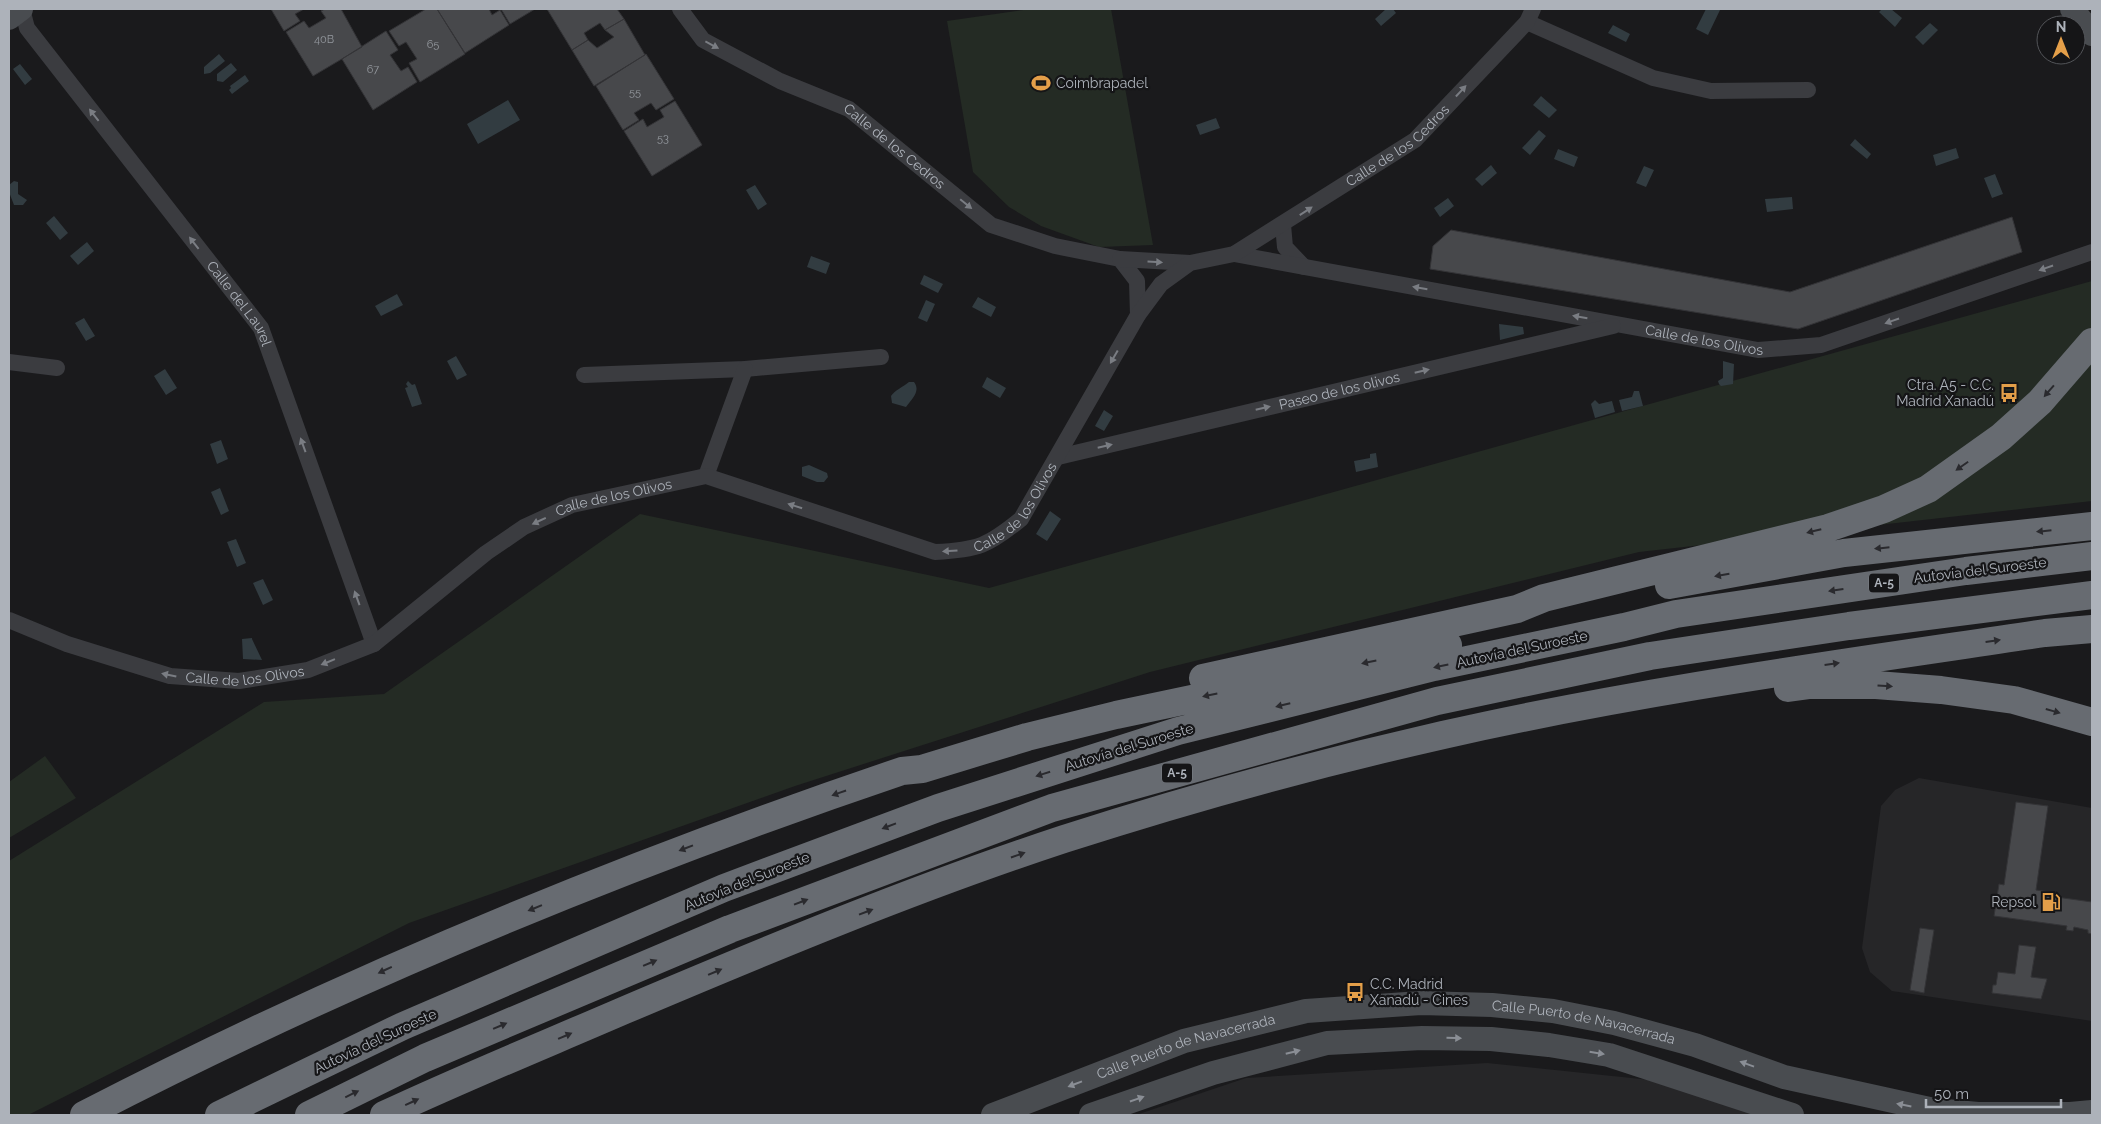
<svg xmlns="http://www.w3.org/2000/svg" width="2101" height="1124" viewBox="0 0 2101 1124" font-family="Raleway,sans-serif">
  <rect width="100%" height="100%" fill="#1a1a1c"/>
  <path fill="#262628" d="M1919 778 2092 808V1021L1892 991 1870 972 1862 948 1881 806 1895 790Z
    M1487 1063 1679 1083 1808 1115H1136L1246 1078Z"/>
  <path fill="#242b24" d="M1030 9H1111L1153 245 1099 247 1041 226 1009 207 973 172 947 21Z
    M2092 281V501L1639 552 1150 672 795 786 409 923 28 1115H9V861L264 702 384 694 640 514 989 588Z
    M45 756 76 798 9 838V782Z"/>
  <path fill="#323c41" d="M1386 9H1393L1396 13 1381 26 1375 19Z
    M1706 9 1720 10 1708 35 1696 29Z
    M1882 9H1891L1902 18 1895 27 1879 12Z
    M1930 23 1938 30 1923 45 1915 37Z
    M1613 25 1630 34 1626 42 1608 33Z
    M219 54 225 61 210 73 204 74V67Z
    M231 63 237 70 223 82 217 81V74Z
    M20 64 32 79 25 85 13 69Z
    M245 75 249 81 232 94 229 90 231 88 230 86Z
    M1541 96 1557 110 1549 118 1533 105Z
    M508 100 520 120 478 144 467 124Z
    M1216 118 1220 128 1200 135 1196 125Z
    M1539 130 1546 136 1530 155 1522 148Z
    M1855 139 1871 154 1867 159 1850 145Z
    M1956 148 1959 158 1936 166 1933 155Z
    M1558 149 1578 157 1574 167 1554 159Z
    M1491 165 1497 173 1482 186 1475 179Z
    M1644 166 1654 170 1646 187 1636 183Z
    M1995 174 2003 194 1992 198 1984 178Z
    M14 181 18 182V194L27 200 23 205H14L9 192V185Z
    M755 185 767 204 758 210 746 190Z
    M1792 197 1793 209 1767 212 1765 199Z
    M1448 198 1454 206 1440 217 1434 208Z
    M54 216 68 233 60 240 46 223Z
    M87 242 94 251 78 265 70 256Z
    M811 256 830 263 826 274 807 267Z
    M924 275 943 284 938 293 920 284Z
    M397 294 403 305 381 316 375 306Z
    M978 297 996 307 991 317 972 307Z
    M926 300 935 304 927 322 918 318Z
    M84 318 95 336 86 341 75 323Z
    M1499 324 1523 327 1524 334 1500 340Z
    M456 356 467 375 457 380 447 361Z
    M1723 361 1734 364 1733 384 1721 386 1719 384 1718 381 1723 378Z
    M165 369 177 388 166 395 154 376Z
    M987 377 1006 388 1000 398 982 387Z
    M408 381 412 385 415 384 422 404 412 407 405 388 408 387 406 384Z
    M909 382H914C921 391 912 399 906 407L892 403 891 396C895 390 903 387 909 382Z
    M1634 391H1639L1643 406 1622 411 1619 400 1632 397Z
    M1595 400 1599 404 1612 401 1615 412 1595 418 1591 404Z
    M1104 410 1113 416 1104 431 1095 426Z
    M221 440 228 459 217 464 210 444Z
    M1376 453 1378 467 1356 472 1354 461 1370 458V454Z
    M809 465 827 473 828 477 824 482H817L802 476V467Z
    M220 488 229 511 221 515 211 492Z
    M1050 511 1061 519 1047 541 1036 534Z
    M236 539 246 563 237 567 227 542Z
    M263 579 273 600 263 605 253 583Z
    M252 638V639L262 660 243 659 242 639Z"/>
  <path fill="#47484b" stroke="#343437" d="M271 9H304L295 14 300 21 284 31Z
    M325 9H341L362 47 313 76 286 32 304 21 309 28 326 18 321 11Z
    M426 9H437L465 54 420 82 409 63 417 59 406 42 399 46 389 31Z
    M437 9H489L492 15 500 10 509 25 465 53Z
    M501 9H535L510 24Z
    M547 9H617L624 19 605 30 600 23 584 33 588 40 572 50Z
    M624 19 645 55 594 86 572 50 588 40 597 48 614 37 605 30Z
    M386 31 398 50 390 55 401 71 408 67 417 82 373 110 342 59Z
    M646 54 674 99 656 110 651 103 634 113 639 120 623 130 596 86Z
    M675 101 702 145 652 176 624 131 643 119 647 127 664 117 660 110Z
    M2012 217 2022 252 1798 329 1430 269 1433 246 1451 230 1790 292Z
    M2016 802 2048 806 2036 890 2050 892 2049 896 2092 902V934L2088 933V930L2074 927 2073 931 2066 930 2067 926 1994 916 1999 884 2004 885Z
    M1920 928 1934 930 1924 993 1910 990Z
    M2019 945 2036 947 2031 977 2047 979 2041 999 1992 993 1993 985H1996L1998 972 2015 974Z"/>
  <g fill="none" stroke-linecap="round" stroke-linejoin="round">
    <g stroke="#3b3c40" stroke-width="16">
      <path id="s1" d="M22 9 27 28 261 328 374 644"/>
      <path id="s2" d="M680 9 703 40 780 81 849 109 991 225 1055 246 1120 259 1137 281 1138 315"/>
      <path d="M1527 22 1653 78 1711 91 1808 90"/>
      <path d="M1283 225 1285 247 1304 267"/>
      <path id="s3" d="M1234 254 1758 350 1821 345 2092 252"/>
      <path d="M1120 259 1190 263"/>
      <path d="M9 362 57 368"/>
      <path d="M584 375 745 369 881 357"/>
      <path id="s4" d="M1058 457 1613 326"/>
      <path d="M706 476 745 369"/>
      <path id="s5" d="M9 620 67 644 170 676 239 681 308 670 374 644 486 553 524 527 572 505 706 476 935 552C978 550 988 546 1021 519L1138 315 1161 284 1190 263 1234 254 1415 140 1527 22 1533 9"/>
    </g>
    <g stroke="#494c50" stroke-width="24">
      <path d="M2072 9 2092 34"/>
      <path d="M9 18 21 9"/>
      <path id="s6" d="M993 1115 1184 1041 1306 1011 1421 1003 1492 1005 1553 1011 1614 1023 1695 1045 1784 1077 1934 1110 1978 1114H2070L2092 1112"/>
      <path d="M1091 1115 1213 1073 1327 1043 1422 1038 1491 1039 1549 1045 1609 1055 1792 1115"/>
    </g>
    <path stroke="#676b71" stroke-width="28" d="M1669 585 1844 553 2092 526
      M1203 678 1517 609 1544 598 1828 528 1884 509 1928 489 2001 437 2040 402 2092 342
      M1788 688 1810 685H1876L1941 690 2014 700 2092 722
      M84 1115C347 979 621 866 902 771L922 769 1027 737 1116 715 1448 645
      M219 1115 403 1026 724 888 938 808 1178 731 1434 667 1624 627 1676 614 1966 571 2092 556
      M309 1115 425 1058 730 929 1052 808 1437 701 1650 656 1849 626 2092 595
      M384 1115C463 1078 544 1045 625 1010 769 949 915 888 1064 839 1188 799 1315 764 1443 735 1641 690 1844 663 2045 633L2092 629"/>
  </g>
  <defs><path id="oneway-solid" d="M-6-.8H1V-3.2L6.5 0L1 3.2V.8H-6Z" transform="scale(1.25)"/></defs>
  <g fill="#7a7d83">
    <use href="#oneway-solid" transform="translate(712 45) rotate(28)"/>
    <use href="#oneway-solid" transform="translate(1461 91) rotate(-47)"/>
    <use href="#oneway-solid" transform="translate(94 115) rotate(-128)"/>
    <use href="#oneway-solid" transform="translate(966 204) rotate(39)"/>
    <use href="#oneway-solid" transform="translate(1306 211) rotate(-33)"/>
    <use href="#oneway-solid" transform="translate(194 243) rotate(-128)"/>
    <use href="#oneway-solid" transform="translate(1155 262) rotate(3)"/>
    <use href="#oneway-solid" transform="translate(2046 268) rotate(161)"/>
    <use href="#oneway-solid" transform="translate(1420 288) rotate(-170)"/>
    <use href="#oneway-solid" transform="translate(1580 317) rotate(-170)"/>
    <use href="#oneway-solid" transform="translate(1892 321) rotate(161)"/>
    <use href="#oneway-solid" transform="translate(1114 357) rotate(120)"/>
    <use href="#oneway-solid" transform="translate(1422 371) rotate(-13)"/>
    <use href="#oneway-solid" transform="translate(1263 408) rotate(-13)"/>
    <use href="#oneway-solid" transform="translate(303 445) rotate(-110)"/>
    <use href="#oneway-solid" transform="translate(1105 446) rotate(-13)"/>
    <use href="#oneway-solid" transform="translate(795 506) rotate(-162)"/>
    <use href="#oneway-solid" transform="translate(539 521) rotate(155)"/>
    <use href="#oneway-solid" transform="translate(950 551) rotate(176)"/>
    <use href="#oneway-solid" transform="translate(357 598) rotate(-110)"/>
    <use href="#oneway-solid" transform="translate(328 662) rotate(158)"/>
    <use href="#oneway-solid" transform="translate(169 675) rotate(-168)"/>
  </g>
  <g fill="#2a2a2e">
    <use href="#oneway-solid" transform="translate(2049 391) rotate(131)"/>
    <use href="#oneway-solid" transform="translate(1962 466) rotate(145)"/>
    <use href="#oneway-solid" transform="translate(1814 531) rotate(166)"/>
    <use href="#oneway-solid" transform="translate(2044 531) rotate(174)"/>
    <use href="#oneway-solid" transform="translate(1882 548) rotate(174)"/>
    <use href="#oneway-solid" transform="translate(1722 575) rotate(170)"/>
    <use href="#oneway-solid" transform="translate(1836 590) rotate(172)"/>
    <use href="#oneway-solid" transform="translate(1993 641) rotate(-8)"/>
    <use href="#oneway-solid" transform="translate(1369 662) rotate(168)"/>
    <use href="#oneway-solid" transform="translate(1832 664) rotate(-8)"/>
    <use href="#oneway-solid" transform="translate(1441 666) rotate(168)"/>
    <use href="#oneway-solid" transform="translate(1885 686) rotate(4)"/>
    <use href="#oneway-solid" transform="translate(1210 695) rotate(168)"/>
    <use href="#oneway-solid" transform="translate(1283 705) rotate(166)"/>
    <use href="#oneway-solid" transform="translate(2053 711) rotate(16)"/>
    <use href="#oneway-solid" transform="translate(1043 774) rotate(162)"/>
    <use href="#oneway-solid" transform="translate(839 793) rotate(161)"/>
    <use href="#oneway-solid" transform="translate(889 826) rotate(159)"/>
    <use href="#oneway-solid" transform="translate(686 848) rotate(159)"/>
    <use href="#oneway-solid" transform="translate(1018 855) rotate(-19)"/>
    <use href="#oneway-solid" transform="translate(801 902) rotate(-21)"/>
    <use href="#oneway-solid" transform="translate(535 908) rotate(158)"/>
    <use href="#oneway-solid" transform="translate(866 912) rotate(-21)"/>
    <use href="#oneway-solid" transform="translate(650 963) rotate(-23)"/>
    <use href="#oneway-solid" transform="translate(385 970) rotate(155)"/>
    <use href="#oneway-solid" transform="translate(715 972) rotate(-23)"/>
    <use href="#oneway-solid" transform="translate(500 1026) rotate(-23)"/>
    <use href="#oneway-solid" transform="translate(565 1036) rotate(-23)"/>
    <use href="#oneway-solid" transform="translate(352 1094) rotate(-26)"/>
    <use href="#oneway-solid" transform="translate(412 1102) rotate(-25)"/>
  </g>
  <g fill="#8a8e95">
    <use href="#oneway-solid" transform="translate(1454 1038) rotate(1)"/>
    <use href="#oneway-solid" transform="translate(1293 1052) rotate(-14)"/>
    <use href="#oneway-solid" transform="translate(1597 1053) rotate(9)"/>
    <use href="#oneway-solid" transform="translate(1747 1064) rotate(-160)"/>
    <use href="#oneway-solid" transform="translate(1075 1084) rotate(159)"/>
    <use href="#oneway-solid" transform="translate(1137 1099) rotate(-19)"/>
    <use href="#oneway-solid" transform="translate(1904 1105) rotate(-169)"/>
  </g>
  <defs>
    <g id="stadium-bare" transform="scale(1.5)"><path d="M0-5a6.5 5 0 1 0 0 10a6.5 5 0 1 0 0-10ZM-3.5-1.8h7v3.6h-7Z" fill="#e49f49" stroke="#151517" stroke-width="2.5" paint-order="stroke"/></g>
    <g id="bus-bare" transform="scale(1.5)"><path d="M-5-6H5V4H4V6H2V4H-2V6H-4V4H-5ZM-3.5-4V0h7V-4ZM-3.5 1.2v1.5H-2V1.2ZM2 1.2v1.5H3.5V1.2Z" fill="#e49f49" stroke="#151517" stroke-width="2.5" paint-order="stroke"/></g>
    <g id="fuel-bare" transform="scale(1.5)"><path d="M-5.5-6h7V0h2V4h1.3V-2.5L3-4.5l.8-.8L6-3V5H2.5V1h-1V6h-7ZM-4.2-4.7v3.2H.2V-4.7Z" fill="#e49f49" stroke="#151517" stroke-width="2.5" paint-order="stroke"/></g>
  </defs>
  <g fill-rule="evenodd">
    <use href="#stadium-bare" x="1041" y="83"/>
    <use href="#bus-bare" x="2009" y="393"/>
    <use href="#fuel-bare" x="2051" y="902"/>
    <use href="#bus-bare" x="1355" y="992"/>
  </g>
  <g text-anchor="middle" stroke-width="4.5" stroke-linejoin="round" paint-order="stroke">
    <g font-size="11" fill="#94989e">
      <text x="324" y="43">40B</text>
      <text x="433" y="48">65</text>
      <text x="373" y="73">67</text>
      <text x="635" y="96">55</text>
      <text x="663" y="142">53</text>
    </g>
    <g fill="#151517" stroke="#7f8389" stroke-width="1">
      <rect x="1869" y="573.5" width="30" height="19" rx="4"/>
      <rect x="1162" y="763.5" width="30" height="19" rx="4"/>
    </g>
    <g font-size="12" font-weight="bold" fill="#adb2ba">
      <text x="1884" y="587">A-5</text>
      <text x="1177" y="777">A-5</text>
    </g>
    <g font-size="14" fill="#adb2ba" stroke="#151517" text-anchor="start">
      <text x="1056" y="88">Coimbrapadel</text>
      <text x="1994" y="390" text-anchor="end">Ctra. A5 - C.C.<tspan x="1994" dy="16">Madrid Xanadú</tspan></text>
      <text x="2036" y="907" text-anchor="end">Repsol</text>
      <text x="1370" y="989">C.C. Madrid<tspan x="1370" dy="16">Xanadú - Cines</tspan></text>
    </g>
    <g font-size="14" fill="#adb2ba" stroke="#151517">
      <text dy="5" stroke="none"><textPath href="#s5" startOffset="1648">Calle de los Cedros</textPath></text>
      <text dy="5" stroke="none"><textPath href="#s2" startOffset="259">Calle de los Cedros</textPath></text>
      <text dy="5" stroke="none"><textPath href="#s1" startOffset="368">Calle del Laurel</textPath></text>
      <text dy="5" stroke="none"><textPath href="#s3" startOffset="478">Calle de los Olivos</textPath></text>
      <text dy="5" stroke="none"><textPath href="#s4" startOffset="289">Paseo de los olivos</textPath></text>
      <text dy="5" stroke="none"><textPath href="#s5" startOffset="666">Calle de los Olivos</textPath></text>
      <text dy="5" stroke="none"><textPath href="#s5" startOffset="1101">Calle de los Olivos</textPath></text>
      <text transform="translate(1980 570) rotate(-7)" y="5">Autovía del Suroeste</text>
      <text transform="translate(1522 649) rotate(-12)" y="5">Autovía del Suroeste</text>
      <text dy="5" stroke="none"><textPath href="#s5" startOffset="246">Calle de los Olivos</textPath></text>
      <text transform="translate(1129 747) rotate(-17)" y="5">Autovía del Suroeste</text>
      <text transform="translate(747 881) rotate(-22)" y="5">Autovía del Suroeste</text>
      <text dy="5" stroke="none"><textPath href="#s6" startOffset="610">Calle Puerto de Navacerrada</textPath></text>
      <text transform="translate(375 1041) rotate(-25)" y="5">Autovía del Suroeste</text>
      <text dy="5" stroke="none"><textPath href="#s6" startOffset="205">Calle Puerto de Navacerrada</textPath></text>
    </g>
  </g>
  <rect width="2101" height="1124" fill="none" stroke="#adb2ba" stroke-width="20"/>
  <g transform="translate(2061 40)"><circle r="24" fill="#151517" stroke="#525458"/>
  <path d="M0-4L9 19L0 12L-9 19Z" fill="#e49f49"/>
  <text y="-8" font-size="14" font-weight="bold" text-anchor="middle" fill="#adb2ba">N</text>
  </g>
  <path d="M1926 1099v8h135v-8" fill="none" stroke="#adb2ba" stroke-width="2.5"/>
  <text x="1934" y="1099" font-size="15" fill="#adb2ba" stroke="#151517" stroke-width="4" paint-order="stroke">50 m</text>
</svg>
